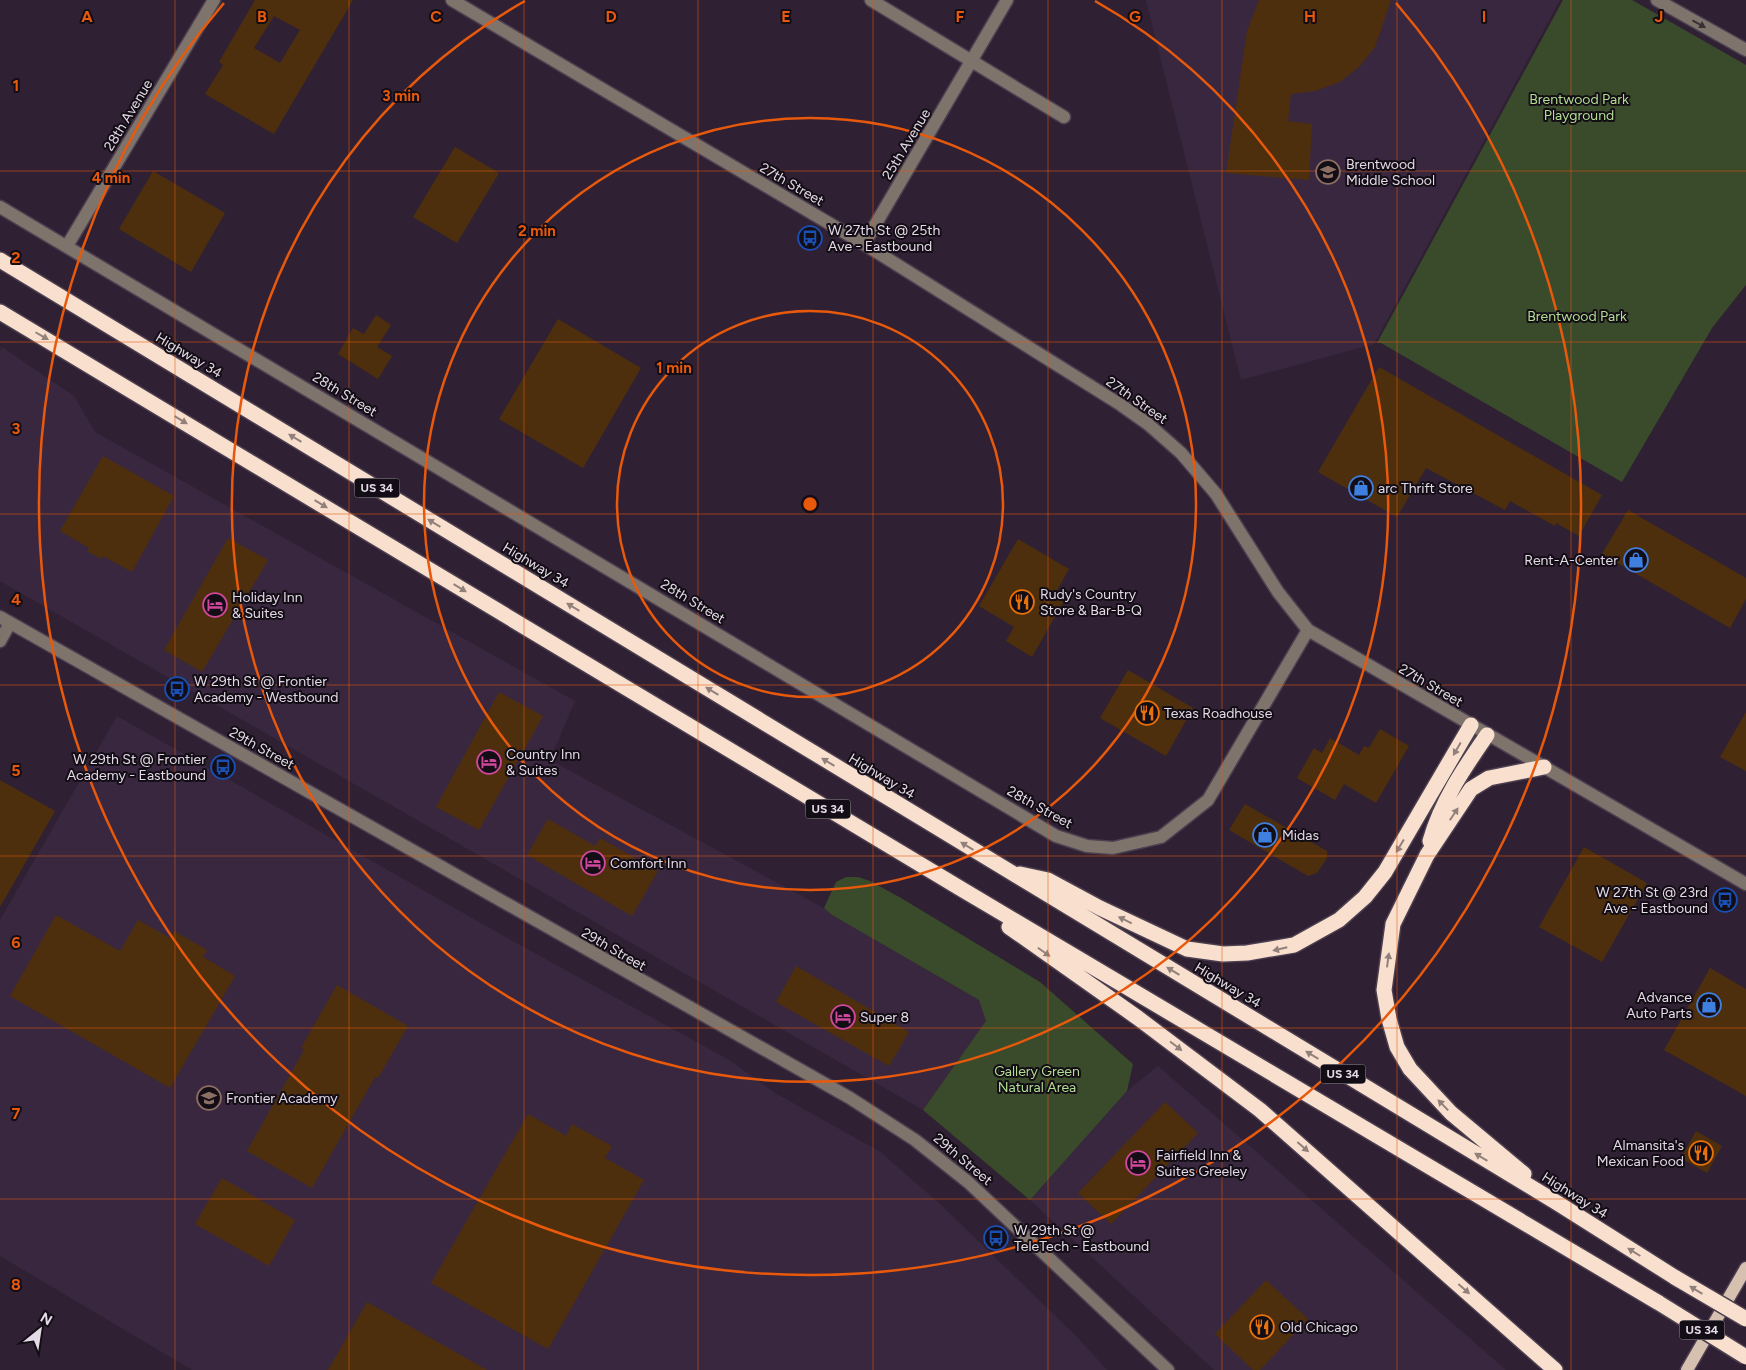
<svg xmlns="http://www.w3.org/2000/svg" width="1746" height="1370" viewBox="0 0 1746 1370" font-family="Figtree,sans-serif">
  <rect width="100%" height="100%" fill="#2f2133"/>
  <path fill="#39273f" d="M1146 0H1560L1374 344 1241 380Z
    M2 347 74 396 95 432 575 701 550 760 824 908 832 915 979 1000 987 1021 923 1110 0 581V351Z
    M117 716 509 939 731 1061 775 1093 879 1151 938 1202 1077 1337 1107 1370H192L0 1256V920Z
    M1158 1066 1506 1370H1214L1030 1200 1127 1091Z"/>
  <path fill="#394b2b" d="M1563 0H1632L1746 65V285L1712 328 1622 482 1381 343H1377Z
    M846 877H858L870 881 901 898 1040 982 1133 1064 1127 1091 1030 1200 923 1110 986 1021 979 1000 832 915 824 908 836 882Z"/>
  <path fill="#4e2f0d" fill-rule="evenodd" d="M255 0H353L274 134 205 94 223 65 219 62ZM274 16 300 30 280 63 254 48Z
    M1259 0H1391L1375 47 1360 66 1340 82 1315 91 1291 94 1288 121 1312 124 1309 180 1226 173 1247 31Z
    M455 147 499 173 457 243 413 217Z
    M153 171 225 213 191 272 119 229Z
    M376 315 391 325 377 347 392 356 378 379 338 354 353 328 364 334Z
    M558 319 641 368 583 468 499 419Z
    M1379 367 1602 495 1579 536 1556 523 1555 526 1510 501 1505 510 1426 468 1397 517 1318 472Z
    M103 456 174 496 132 572 103 556 101 559 87 551 89 548 60 531Z
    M1628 510 1746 578V599L1730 628 1602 554Z
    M228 538 268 560 202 672 164 650Z
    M1018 539 1069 569 1056 592 1066 597 1032 657 1006 641 1014 627 979 606Z
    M1128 670 1193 708 1166 756 1100 718Z
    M499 692 543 716 479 830 436 807Z
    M1746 712V771L1720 757Z
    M1380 729 1409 746 1376 803 1344 784 1335 800 1297 778 1314 748 1322 753 1330 738 1359 755 1364 746 1369 748Z
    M0 780 55 811 0 907Z
    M1245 804 1327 851V858L1317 873 1308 876 1229 830Z
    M548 819 595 846 600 838 658 871 632 916 527 855Z
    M1584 847 1647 883 1602 962 1539 927Z
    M56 915 120 951 138 920 170 938 174 931 207 950 203 957 235 976 170 1088 10 996Z
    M796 966 909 1032 889 1066 776 1002Z
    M1710 968 1746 989V1096L1664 1050Z
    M337 985 408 1026 378 1078 375 1077 312 1188 247 1151 304 1050 301 1048Z
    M1165 1102 1198 1133 1111 1224 1078 1193Z
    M528 1114 566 1136 572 1124 612 1146 605 1158 644 1180 548 1349 431 1283Z
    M1696 1131 1722 1146 1707 1173 1681 1158Z
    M222 1178 295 1220 269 1266 195 1224Z
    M1266 1280 1308 1319 1260 1370H1253L1215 1334Z
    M367 1302 487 1370H328Z"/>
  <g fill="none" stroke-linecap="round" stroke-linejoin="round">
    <g stroke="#4c3f50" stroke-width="15">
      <path id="minor" d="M452 0 864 244 1121 405 1148 424 1181 453 1216 494 1278 592 1308 630 1746 884
        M871 0 1064 117
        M1657 0 1746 50
        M0 207 1056 836 1087 846 1113 848 1161 837 1208 800 1308 630
        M864 244 1007 0
        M67 246 214 0
        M0 617 850 1098 915 1140 968 1182 1168 1370
        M0 641 10 623"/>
    </g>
    <g stroke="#4c3f50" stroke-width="15">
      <path id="major" d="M1687 1370 1746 1268"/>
    </g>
    <g stroke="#4c3f50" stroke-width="18">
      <path id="highway" d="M0 260 1559 1204 1676 1278
        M0 312 963 890 1659 1303
        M1430 841C1441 802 1464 768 1487 735
        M1020 874 1048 880 1100 908 1187 949 1223 954 1247 953 1294 945 1339 920 1365 897 1385 872 1471 725
        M1009 927 1138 1018 1260 1110 1555 1370
        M1524 1174 1451 1113 1410 1069 1397 1047 1389 1019 1384 990 1393 924 1427 855 1471 789 1489 778 1544 767"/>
    </g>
    <use href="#minor" stroke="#7e746c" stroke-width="12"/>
    <use href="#major" stroke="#d6c1b1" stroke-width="12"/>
    <use href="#highway" stroke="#f9dfcd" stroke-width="15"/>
    <g stroke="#4c3f50" stroke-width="18" stroke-linecap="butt">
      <path id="highway-bridge" d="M1676 1278 1746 1319
        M1659 1303 1746 1357"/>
    </g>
    <use href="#highway-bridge" stroke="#f9dfcd" stroke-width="15"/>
  </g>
  <defs><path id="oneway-solid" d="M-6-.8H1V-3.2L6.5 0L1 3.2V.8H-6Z" transform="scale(1.25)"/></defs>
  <use fill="#383133" href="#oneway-solid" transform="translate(1699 24) rotate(29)"/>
  <g fill="#92807a">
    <use href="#oneway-solid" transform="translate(42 336) rotate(30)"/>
    <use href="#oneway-solid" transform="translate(181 420) rotate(31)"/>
    <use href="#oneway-solid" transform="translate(295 438) rotate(-149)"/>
    <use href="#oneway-solid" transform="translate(321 504) rotate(31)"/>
    <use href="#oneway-solid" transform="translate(434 523) rotate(-149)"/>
    <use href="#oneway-solid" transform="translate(460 588) rotate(31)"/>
    <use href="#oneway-solid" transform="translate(573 607) rotate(-149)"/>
    <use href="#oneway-solid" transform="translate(712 691) rotate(-149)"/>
    <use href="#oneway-solid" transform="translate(1457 749) rotate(120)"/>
    <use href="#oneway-solid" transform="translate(828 762) rotate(-149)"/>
    <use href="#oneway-solid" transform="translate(1454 814) rotate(-56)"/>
    <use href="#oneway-solid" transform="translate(967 846) rotate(-149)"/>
    <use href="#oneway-solid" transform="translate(1400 846) rotate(121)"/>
    <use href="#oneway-solid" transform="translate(1125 920) rotate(-154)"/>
    <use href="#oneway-solid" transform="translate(1280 949) rotate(167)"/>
    <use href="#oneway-solid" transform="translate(1044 952) rotate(35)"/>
    <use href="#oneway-solid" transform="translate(1388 960) rotate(-82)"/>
    <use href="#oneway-solid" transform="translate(1173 971) rotate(-149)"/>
    <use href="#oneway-solid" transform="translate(1176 1046) rotate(37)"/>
    <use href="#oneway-solid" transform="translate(1312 1055) rotate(-149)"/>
    <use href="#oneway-solid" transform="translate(1443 1105) rotate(-134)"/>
    <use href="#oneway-solid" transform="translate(1303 1147) rotate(41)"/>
    <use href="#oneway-solid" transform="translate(1481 1157) rotate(-149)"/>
    <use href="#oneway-solid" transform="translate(1634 1252) rotate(-148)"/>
    <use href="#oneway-solid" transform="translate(1464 1289) rotate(41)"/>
    <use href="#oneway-solid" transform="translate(1696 1290) rotate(-149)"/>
  </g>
  <path fill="none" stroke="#e8590c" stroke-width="1" stroke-opacity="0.55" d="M175 0V1370M349 0V1370M524 0V1370M698 0V1370M873 0V1370M1048 0V1370M1222 0V1370M1397 0V1370M1571 0V1370M0 171H1746M0 342H1746M0 514H1746M0 685H1746M0 856H1746M0 1028H1746M0 1199H1746"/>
  <g fill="none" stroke="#e8590c" stroke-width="2.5">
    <circle cx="810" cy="504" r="193"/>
    <circle cx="810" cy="504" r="386"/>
    <path d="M1095 1A578 578 0 1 1 525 1"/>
    <path d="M1396 3A771 771 0 1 1 224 3"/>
  </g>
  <defs>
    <g id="school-ring" transform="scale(1.25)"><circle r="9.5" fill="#130d15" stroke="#8d6e63" stroke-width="1.5"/><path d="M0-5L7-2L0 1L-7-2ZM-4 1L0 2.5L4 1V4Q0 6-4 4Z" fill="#8d6e63"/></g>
    <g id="bus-ring" transform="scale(1.25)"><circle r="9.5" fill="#130d15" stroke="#1a4fb4" stroke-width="1.5"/><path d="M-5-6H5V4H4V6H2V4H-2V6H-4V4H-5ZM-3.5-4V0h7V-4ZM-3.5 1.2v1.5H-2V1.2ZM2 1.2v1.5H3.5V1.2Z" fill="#1a4fb4"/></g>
    <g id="shop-ring" transform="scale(1.25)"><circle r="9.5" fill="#130d15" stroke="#3f7fe0" stroke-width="1.5"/><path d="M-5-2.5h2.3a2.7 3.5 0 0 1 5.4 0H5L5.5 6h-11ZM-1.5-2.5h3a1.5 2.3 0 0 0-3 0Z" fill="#3f7fe0"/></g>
    <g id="restaurant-ring" transform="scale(1.25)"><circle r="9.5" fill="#130d15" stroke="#e8710a" stroke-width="1.5"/><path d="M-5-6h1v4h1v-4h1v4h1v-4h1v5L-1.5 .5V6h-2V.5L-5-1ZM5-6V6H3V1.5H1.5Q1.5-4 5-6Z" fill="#e8710a"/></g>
    <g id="hotel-ring" transform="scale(1.25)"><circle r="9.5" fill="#130d15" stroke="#d1479c" stroke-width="1.5"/><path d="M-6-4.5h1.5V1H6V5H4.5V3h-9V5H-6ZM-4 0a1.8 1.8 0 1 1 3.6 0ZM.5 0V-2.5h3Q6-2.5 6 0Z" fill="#d1479c"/></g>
  </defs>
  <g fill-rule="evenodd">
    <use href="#school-ring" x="1328" y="172"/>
    <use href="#bus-ring" x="810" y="238"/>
    <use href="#shop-ring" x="1361" y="488"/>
    <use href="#shop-ring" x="1636" y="560"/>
    <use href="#restaurant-ring" x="1022" y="602"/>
    <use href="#hotel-ring" x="215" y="605"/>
    <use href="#bus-ring" x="177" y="689"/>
    <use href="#restaurant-ring" x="1147" y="713"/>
    <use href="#hotel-ring" x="489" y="762"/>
    <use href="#bus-ring" x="223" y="767"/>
    <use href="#shop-ring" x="1265" y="835"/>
    <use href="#hotel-ring" x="593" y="863"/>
    <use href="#bus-ring" x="1725" y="900"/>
    <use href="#shop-ring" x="1709" y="1005"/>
    <use href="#hotel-ring" x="843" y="1017"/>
    <use href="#school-ring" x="209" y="1098"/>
    <use href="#restaurant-ring" x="1701" y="1153"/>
    <use href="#hotel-ring" x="1138" y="1163"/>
    <use href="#bus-ring" x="996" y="1238"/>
    <use href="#restaurant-ring" x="1262" y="1327"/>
  </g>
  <g text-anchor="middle" stroke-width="4" stroke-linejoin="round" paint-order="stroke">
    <g fill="#130d15" stroke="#a59ca7" stroke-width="1">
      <rect x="354.5" y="478.5" width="45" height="19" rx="4"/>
      <rect x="805.5" y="799.5" width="45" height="19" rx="4"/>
      <rect x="1320.5" y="1064.5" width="45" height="19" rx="4"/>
      <rect x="1679.5" y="1320.5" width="45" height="19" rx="4"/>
    </g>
    <g font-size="12" font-weight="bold" fill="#e3dae6">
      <text x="377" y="492">US 34</text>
      <text x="828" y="813">US 34</text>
      <text x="1343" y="1078">US 34</text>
      <text x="1702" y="1334">US 34</text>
    </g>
    <g font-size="14" fill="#b2de92" stroke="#130d15">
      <text x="1579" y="104">Brentwood Park<tspan x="1579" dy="16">Playground</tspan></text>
      <text x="1577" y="321">Brentwood Park</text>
      <text x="1037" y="1076">Gallery Green<tspan x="1037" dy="16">Natural Area</tspan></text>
    </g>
    <g font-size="14" fill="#e3dae6" stroke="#130d15">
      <text transform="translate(128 115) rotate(-59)" y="5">28th Avenue</text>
      <text transform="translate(906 144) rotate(-59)" y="5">25th Avenue</text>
      <text transform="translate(792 184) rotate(30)" y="5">27th Street</text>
      <text transform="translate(189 355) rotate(31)" y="5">Highway 34</text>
      <text transform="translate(345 394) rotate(31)" y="5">28th Street</text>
      <text transform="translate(1137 400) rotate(35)" y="5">27th Street</text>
      <text transform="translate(536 565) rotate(31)" y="5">Highway 34</text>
      <text transform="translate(693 601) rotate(31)" y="5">28th Street</text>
      <text transform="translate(1431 685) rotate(30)" y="5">27th Street</text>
      <text transform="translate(262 748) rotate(29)" y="5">29th Street</text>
      <text transform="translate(882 776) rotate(31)" y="5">Highway 34</text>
      <text transform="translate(1040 807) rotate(29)" y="5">28th Street</text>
      <text transform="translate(614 949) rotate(30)" y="5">29th Street</text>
      <text transform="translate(1228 985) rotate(31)" y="5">Highway 34</text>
      <text transform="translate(963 1159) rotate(40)" y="5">29th Street</text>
      <text transform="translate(1575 1195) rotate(32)" y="5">Highway 34</text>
    </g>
    <g font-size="14" fill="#e3dae6" stroke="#130d15" text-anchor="start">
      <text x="1346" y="169">Brentwood<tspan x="1346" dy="16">Middle School</tspan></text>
      <text x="828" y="235">W 27th St @ 25th<tspan x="828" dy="16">Ave - Eastbound</tspan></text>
      <text x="1378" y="493">arc Thrift Store</text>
      <text x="1618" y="565" text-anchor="end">Rent-A-Center</text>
      <text x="1040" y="599">Rudy's Country<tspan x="1040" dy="16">Store &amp; Bar-B-Q</tspan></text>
      <text x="232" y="602">Holiday Inn<tspan x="232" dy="16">&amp; Suites</tspan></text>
      <text x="194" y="686">W 29th St @ Frontier<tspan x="194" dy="16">Academy - Westbound</tspan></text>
      <text x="1164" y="718">Texas Roadhouse</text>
      <text x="506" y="759">Country Inn<tspan x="506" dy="16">&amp; Suites</tspan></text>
      <text x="206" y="764" text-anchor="end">W 29th St @ Frontier<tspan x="206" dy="16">Academy - Eastbound</tspan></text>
      <text x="1282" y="840">Midas</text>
      <text x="610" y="868">Comfort Inn</text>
      <text x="1708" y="897" text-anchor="end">W 27th St @ 23rd<tspan x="1708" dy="16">Ave - Eastbound</tspan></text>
      <text x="1692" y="1002" text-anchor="end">Advance<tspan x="1692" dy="16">Auto Parts</tspan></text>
      <text x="860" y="1022">Super 8</text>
      <text x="226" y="1103">Frontier Academy</text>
      <text x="1684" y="1150" text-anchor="end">Almansita's<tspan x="1684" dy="16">Mexican Food</tspan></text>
      <text x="1156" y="1160">Fairfield Inn &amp;<tspan x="1156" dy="16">Suites Greeley</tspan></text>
      <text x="1014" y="1235">W 29th St @<tspan x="1014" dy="16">TeleTech - Eastbound</tspan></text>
      <text x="1280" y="1332">Old Chicago</text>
    </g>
  </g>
  <g font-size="16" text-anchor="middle" font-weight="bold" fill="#e8590c" stroke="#130d15" stroke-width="4" stroke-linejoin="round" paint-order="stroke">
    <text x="87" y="22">A</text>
    <text x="262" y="22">B</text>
    <text x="436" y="22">C</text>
    <text x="611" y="22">D</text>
    <text x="786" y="22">E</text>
    <text x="960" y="22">F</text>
    <text x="1135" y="22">G</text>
    <text x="1310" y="22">H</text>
    <text x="1484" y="22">I</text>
    <text x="1659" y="22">J</text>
    <text x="16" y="91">1</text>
    <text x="16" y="263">2</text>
    <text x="16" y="434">3</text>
    <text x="16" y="605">4</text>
    <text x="16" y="776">5</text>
    <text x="16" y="948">6</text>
    <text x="16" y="1119">7</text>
    <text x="16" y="1290">8</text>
  </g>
  <circle cx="810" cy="504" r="8" fill="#e8590c" stroke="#130d15" stroke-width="2.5"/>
  <g font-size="15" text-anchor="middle" font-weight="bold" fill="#e8590c" stroke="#130d15" stroke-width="4" stroke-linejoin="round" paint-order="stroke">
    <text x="401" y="101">3 min</text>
    <text x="111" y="183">4 min</text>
    <text x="537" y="236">2 min</text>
    <text x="674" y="373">1 min</text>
  </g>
  <g transform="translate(40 1330) rotate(30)" stroke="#130d15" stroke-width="4" paint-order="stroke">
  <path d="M0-4L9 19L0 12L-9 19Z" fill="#e3dae6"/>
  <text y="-8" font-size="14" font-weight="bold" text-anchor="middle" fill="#e3dae6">N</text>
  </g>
</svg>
